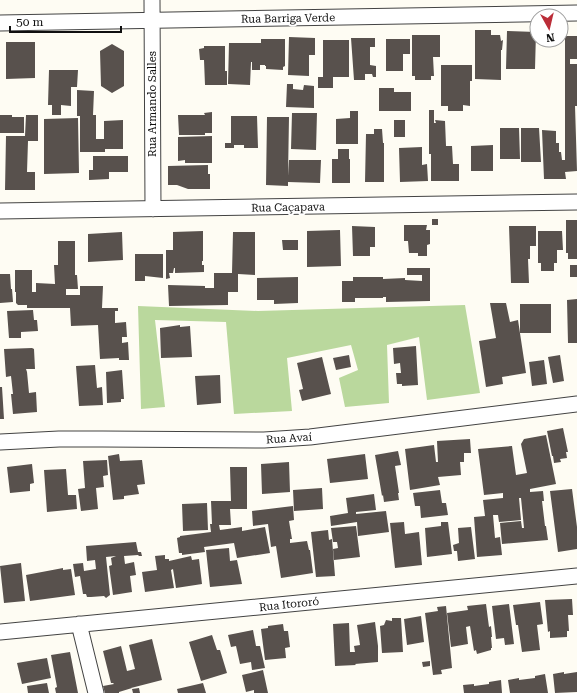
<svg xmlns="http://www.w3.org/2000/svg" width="577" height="693" viewBox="0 0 577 693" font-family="'Roboto Serif',serif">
  <rect width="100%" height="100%" fill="#fefcf3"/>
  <path fill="#bad89d" d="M465 305 480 393 427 400 419 337 387 345 389 403 345 407 339 378 358 370 351 345 287 358 292 411 234 414 226 322 155 320 165 407 141 409 138 306 258 311Z"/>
  <path fill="#58514d" d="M475 30H491V35H500L501 41 503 40 502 50H501V80L475 79Z
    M507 31 536 32 535 69H506Z
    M412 35H440V57H433L434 76H431V80H415V76H412Z
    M565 36H577V59H570V64H577V106H575L577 171 565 172 566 179H544L542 130 556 131V143H559V152H561L562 160H565Z
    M289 37 315 38V55H309V76L288 75Z
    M351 38H375V47H370V65L376 66V77H373L372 74H365V80H354Z
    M261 39H285V66L283 67V70L266 69V66H265V65H260V70H252V62H251L250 85 228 84 229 43H261Z
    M386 39H410V54H403V71H386Z
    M323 40H349V77H333V88H318V77H323Z
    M6 42H35V78L6 79Z
    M112 44 124 51V86L112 93 101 86 100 51Z
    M204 46H225V71H227V85H205L204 60H200L199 49 204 48Z
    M441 65H472V81H470V106L463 105V111H448V106H441Z
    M49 70H78L77 87H71V106L61 105V115H52V105H48Z
    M287 84H293V89L303 90 304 85 314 86V108L286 107Z
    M379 88H394V92H411V111H379Z
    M77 90 94 91 93 115H96V139H104V121L123 120V149H105V152H80V116H77Z
    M429 110H434V123H436L435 120 445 121 446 146H452L453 164H459V181H431V154H429Z
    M350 111H358V144H336V119L350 118Z
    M212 112V133H205V135H179L178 115H205L204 113Z
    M292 113H317L316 150 291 149Z
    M0 115H12V117H24V133H0Z
    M26 115H38V141H28L27 172H35V190H5L6 136H25Z
    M231 116H257L258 148H244V145H234V148H225V143H231Z
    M267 117H289L288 176 289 160H321L320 183 288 182V186L266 185Z
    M78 118 79 173 44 174V119Z
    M394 120H405V137H394Z
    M500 128H519L520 159H500Z
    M521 128H539L541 162H521Z
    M374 129H382L383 143H384V182H365L366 134H374Z
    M212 136V163H185V160L178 161V137Z
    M493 145V171H471V146Z
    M422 147V165L427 164 428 181 400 182 399 148Z
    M338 149H349V159H350V183H332V159H338Z
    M93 156H128V172H109V179L89 180V170H93Z
    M208 165V174H210V189H188L177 185H168V166Z
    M432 219H438V225H432Z
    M566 220H577V259H568V253H566Z
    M404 225H427L426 230H430V244L427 245V256H418V253H409L408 241H404Z
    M352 226 375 227V247H370V256H353Z
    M509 226H536V246H530V259H528L529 283H511Z
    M340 230 341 266 307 267V231Z
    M203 231V261H202V265H204V272L175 273V268H174L173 273H169L170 278 166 279V250H173V232Z
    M538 231H562L563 250H557V263H554V271H541V263H538Z
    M122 232 123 260 88 262V234Z
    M233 232H255V275L238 274V292H228V305L169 306 168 285 205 286V288H214V273H232Z
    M282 240H298V250H283Z
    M58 241H75V275H77L78 289H66V295H80V286H103L102 308H118V311H115V323L126 322 127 337H122V343L128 342 129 360H119V358L100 359 98 325 71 326 70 308H27V305H18L16 303V292H15V270H32V292H36V283L55 284 54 265H58Z
    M135 254H163V278L145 276V281H135Z
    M570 265H577V277H570Z
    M407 268H430V301L386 302V297H383V298H355V302H342V281H353V277H383V279L405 278V280L422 281V275H407Z
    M0 274H10L11 289H12L13 302 0 303Z
    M298 277V303L274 304V300H257V278Z
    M577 299V343H568L567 300Z
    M490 303H506L510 322 518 320 526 373 502 377 503 384 486 387 479 341 496 338Z
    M520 304H551V333H520Z
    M33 310 34 320H37L38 331 21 332V338H9L7 311Z
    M180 325V327L190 326 192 357 161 358 160 328Z
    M416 346 418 385 402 386V384H397L396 373H401L400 363 394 364 393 348Z
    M32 348 34 349 35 369H26L27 372 29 393 36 392 37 412 13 414 11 394H13L11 376 6 377 4 349Z
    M349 355 351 367 336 370 333 358Z
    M560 355 564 381 553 383 548 357Z
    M322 357 331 394 302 401 299 390 303 389 297 363Z
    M544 360 547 384 532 386 529 362Z
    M95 365 97 388 102 387 103 405 79 406 76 366Z
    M122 370 124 399H121V402L107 403 106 372Z
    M220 375 221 403 197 405 195 376Z
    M0 387H2L4 419H0Z
    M563 428 568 452H566L567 458 560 459 561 462 554 463 553 456H552L547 431Z
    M546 435 556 484 530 489V492L543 491 544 501H542L545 526H546L548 540 502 544 500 523 521 521 522 528H524L521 498H519L521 520 499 522 498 515H493L495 538 500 537 502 555 477 557 474 517 485 516 483 500 503 498V493L484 495 478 449 512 446 516 475 527 473 521 444 524 439Z
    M470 439 471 453H464V462H460L461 475 438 477 440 485 410 490 405 449 434 445 436 462H438L437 441Z
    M398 451 401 465 395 466 399 493H398L399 500 384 502 383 495 382 496 375 455Z
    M119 454 120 461 142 460 145 484 137 485 139 494 124 496V499L113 500 108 456Z
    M365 454 368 479 330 483 327 459Z
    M107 460 108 475 103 476 104 487 96 488 98 509 81 511 78 489 85 488 83 461Z
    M289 462 290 492 262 494 261 464Z
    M32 464 34 483 30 484V491L10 493 7 467Z
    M230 467H247V509H230L231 525H219L220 530 242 527V531L265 527 270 553 237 558 234 543 204 547 205 552 182 555V553H179L177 538 180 537V536L211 532 210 524H212L211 501H231Z
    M66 469 68 495H76L77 509 47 512 44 470Z
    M322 488 323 509 294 511 293 490Z
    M572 489 577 527V549L558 552 550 491Z
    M440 490 442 503H446L448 515 421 518 420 506H415L413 493Z
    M374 494 376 510 356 512V514L386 511 389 532 358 536 357 522 331 526 330 516 348 513 346 498Z
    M207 503 208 530 183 531 182 504Z
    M293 506 294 520 289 521 292 539H290V543L307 541 309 550H310L313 573 281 578 276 546 271 547 268 524 253 526 252 511Z
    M404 522 405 534 419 532 422 565 395 568 390 523Z
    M441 522H448L452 554 427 557 425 528 441 526Z
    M356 526 360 557 334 560 333 549 338 548 337 542H333L331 528Z
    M471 527 475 559 458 561 457 551H454L453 545 459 543 458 528Z
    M328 530 329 540 332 539 335 576 316 577 311 532Z
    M136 542 138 552H141L142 556H139L138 555 124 556 125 564 134 562 136 575 130 576 132 592 113 595 109 566 112 565 111 558 116 556 106 557 110 595 106 598 104 596 91 597H87L86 594H83L80 576 75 577 73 564 83 563 84 571 96 569 95 560 87 561 86 546Z
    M229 548 230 561 237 560 242 584 210 587 206 550Z
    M165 555V559H169V561L191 556 192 560 199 559 202 584 176 588 173 569 171 570 174 588 145 592 142 572 157 570 155 556Z
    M21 563 25 601 4 603 0 566Z
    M63 568V570L71 569 75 595 30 601 26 575Z
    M572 599 573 615H568L569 631H567V637L550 638V631L548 632 545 600Z
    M540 602 543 624 537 625 540 650 522 652 518 625H516L513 605Z
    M486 604 489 627 491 626 492 637H491L492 648H491V650L477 654 476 650 474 651 470 626 466 627 468 644 451 647 447 613 468 610 467 606Z
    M509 604 514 644 505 645 504 638 496 639 492 606Z
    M446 606 452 668 441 670 442 674 433 675 425 613 438 611 437 607Z
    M421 616 424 642 407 645 404 619Z
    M392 618H401L403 652 382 653 380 626 384 625 386 620 392 621Z
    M375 622 378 646V662L355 664 356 665 335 666 333 624 349 623 350 652H355L354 646 360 645 357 625Z
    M283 624 284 631H288L290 647 285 648 286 658 265 660 261 629 268 628V626Z
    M253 630 256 646H260L265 668 252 670 251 662 240 664 236 646 231 647 228 635Z
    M212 635 217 650H220L227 673 201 681 189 642Z
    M152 639 162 680 131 688H132L119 692V693H105L103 686 114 684 113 683H111L103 651 121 646 127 671 135 669 129 645Z
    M70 652 78 693H56L55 688 57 687 51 655Z
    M47 658 51 678 22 684 17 663Z
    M430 661V666L423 667 422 662Z
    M263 670 268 693H254V690L246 692 242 675Z
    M564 672V674L577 672V692L555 693 553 674Z
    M545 674 548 693H510L508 680 519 678V680L535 678V676Z
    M501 680 502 693H464L463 685 474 684V686L489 684V682Z
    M47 683 49 693H28L27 686Z
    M203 683 206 693H178L177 689Z
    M139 688 140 693H133L132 689Z"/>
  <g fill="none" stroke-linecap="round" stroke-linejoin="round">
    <g stroke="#434343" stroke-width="17">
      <path id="minor" d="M152 0 153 209
        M0 23 577 13
        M0 211 577 202
        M0 442 59 439H102L264 440 310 437 577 404
        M79 624 96 693
        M0 632 577 576"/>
    </g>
    <use href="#minor" stroke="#fff" stroke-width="15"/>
  </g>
  <g text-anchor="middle" stroke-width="4" stroke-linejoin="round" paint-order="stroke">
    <g font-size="11" fill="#101010" stroke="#fff">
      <text transform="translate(288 18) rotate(-1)" y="4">Rua Barriga Verde</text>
      <text transform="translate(152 104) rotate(-90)" y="4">Rua Armando Salles</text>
      <text transform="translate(288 207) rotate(-1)" y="4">Rua Caçapava</text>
      <text transform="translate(289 438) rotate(-4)" y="4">Rua Avaí</text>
      <text transform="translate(289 604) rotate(-6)" y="4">Rua Itororó</text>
    </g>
  </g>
  <g transform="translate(549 28) rotate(172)"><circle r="19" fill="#ffffff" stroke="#9f9f9f"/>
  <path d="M0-3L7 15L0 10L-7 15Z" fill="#bb2d38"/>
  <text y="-6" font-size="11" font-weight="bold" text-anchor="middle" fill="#101010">N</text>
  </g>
  <path d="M10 26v6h111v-6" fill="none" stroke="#101010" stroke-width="2"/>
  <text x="16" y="26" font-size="12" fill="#101010" stroke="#ffffff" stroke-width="3" paint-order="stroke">50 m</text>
</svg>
